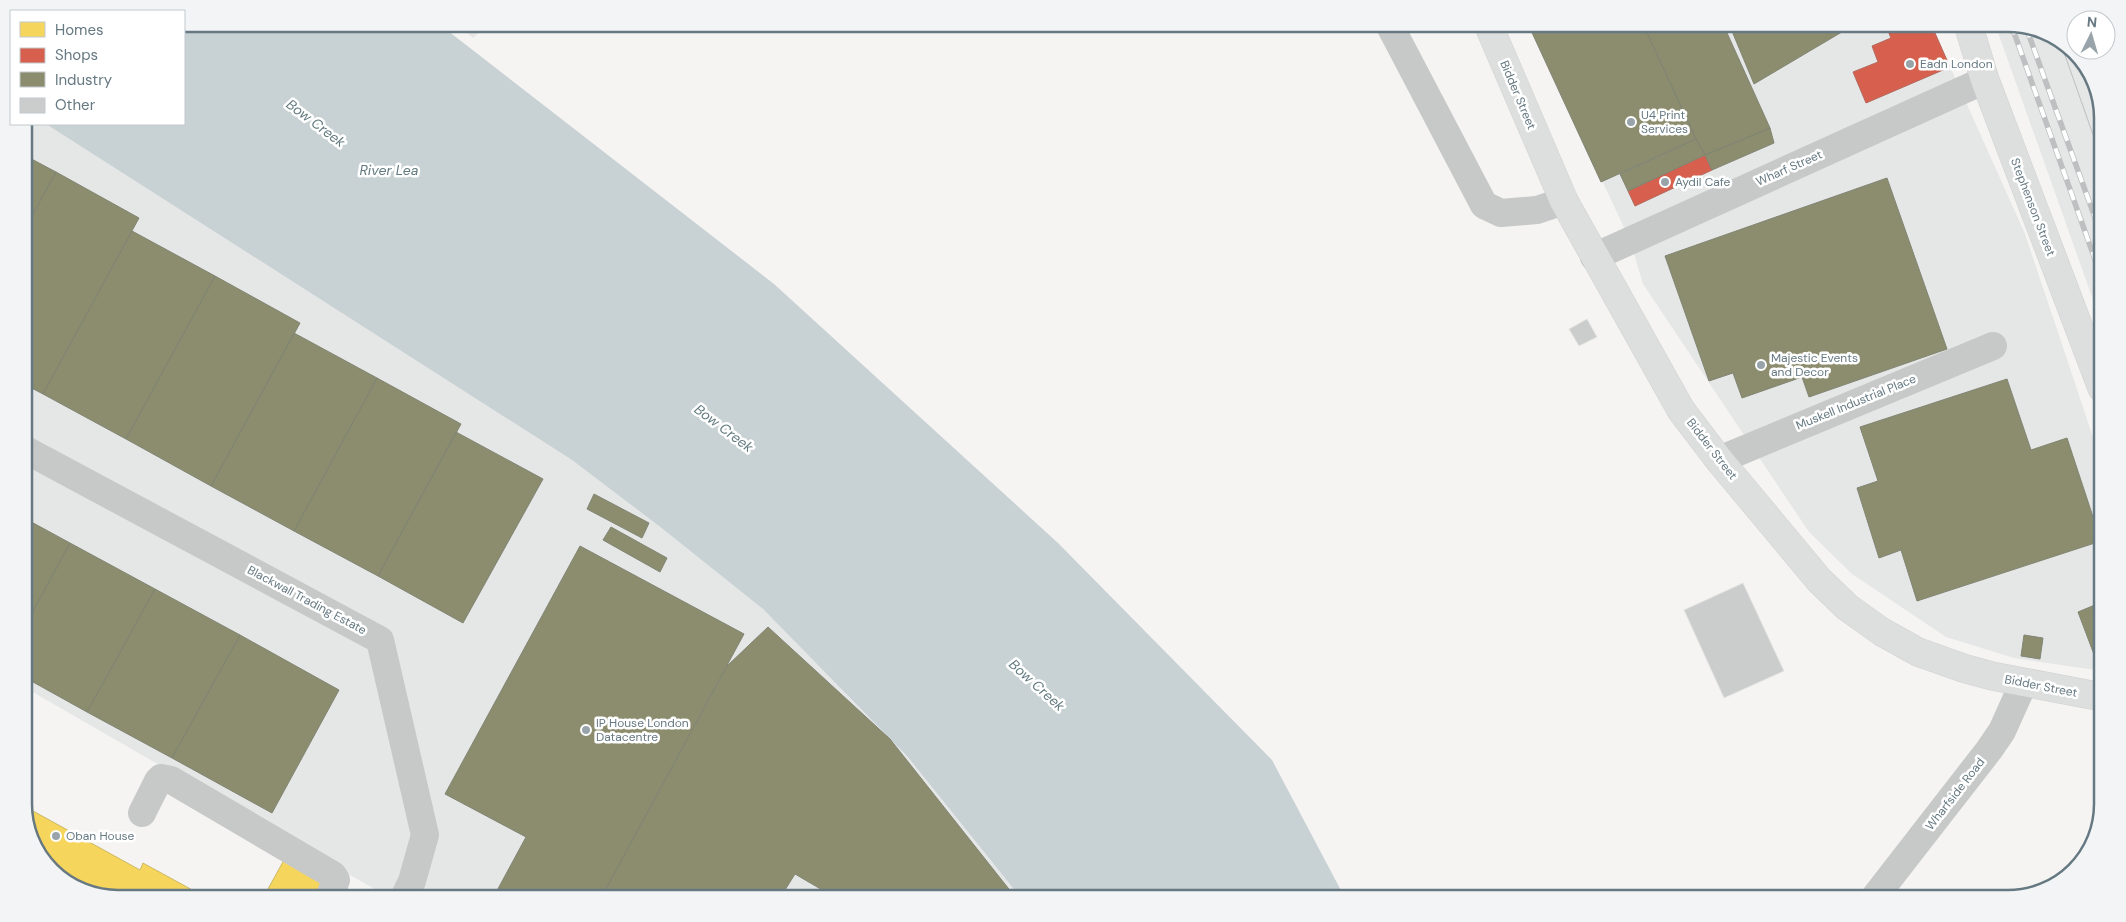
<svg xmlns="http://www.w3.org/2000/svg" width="2126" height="922" viewBox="0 0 2126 922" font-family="'DM Sans',sans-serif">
  <rect width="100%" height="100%" fill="#f5f4f3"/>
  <path fill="#e5e6e6" d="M457 24H488L473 38Z
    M1528 24H1931L2025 234 2102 464V671L2014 658 1946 637 1852 574 1809 532 1643 284 1630 240Z
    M1995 24H2008L2044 31 2083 61 2102 112V325Z
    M24 124H46L572 460 659 526 763 609 907 756 1021 898H390L24 687Z"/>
  <path fill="#c8d1d3" d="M184 24H439L774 284 1058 543 1272 760 1345 898H1021L907 756 763 609 659 526 572 460 46 124H184Z"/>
  <path fill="#f6d55c" stroke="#cbb967" d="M24 806 140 870 143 863 207 898H118L82 891 43 861Z
    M284 860 326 884 318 898H263Z"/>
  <path fill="#d6604d" stroke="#b4685d" d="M1885 24H1931L1950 67 1866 103 1853 72 1878 62 1872 46 1891 38Z
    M1705 155 1712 170 1635 206 1628 191Z"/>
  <path fill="#8c8c6e" stroke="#818674" d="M1528 24H1643L1696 139 1601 182Z
    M1643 24H1723L1770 128 1705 155 1696 139Z
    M1729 24H1851L1852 26 1754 84Z
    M1770 128 1774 143 1712 170 1705 155Z
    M1696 139 1705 155 1628 191 1620 174Z
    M24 155 56 172 24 230Z
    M56 172 139 218 43 394 24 384V230Z
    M1887 178 1947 349 1809 397 1802 377 1742 398 1733 373 1709 381 1665 256Z
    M132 231 215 276 126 439 43 394Z
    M215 276 300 323 211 486 126 439Z
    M294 333 377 378 294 531 211 486Z
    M377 378 461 424 378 576 294 531Z
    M2007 379 2031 450 2067 438 2101 541 1917 601 1901 550 1879 558 1857 488 1878 481 1860 427Z
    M456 432 543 479 463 623 378 576Z
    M594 494 649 523 642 538 587 509Z
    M24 518 70 543 24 628Z
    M611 527 667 558 660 572 603 540Z
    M70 543 155 589 87 712 24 677V628Z
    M580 546 744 634 601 898H493L526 837 445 794Z
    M155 589 240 635 172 758 87 712Z
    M2102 602V663L2098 665 2078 612Z
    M768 627 890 739 1016 898H836L795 874 780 898H601L727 666Z
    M240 635 339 690 272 813 172 758Z
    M2024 635 2043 638 2040 659 2021 656Z"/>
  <path fill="#cbcccc" stroke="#e4e4e3" d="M1587 319 1597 337 1579 346 1569 329Z
    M1743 583 1784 671 1724 698 1684 610Z"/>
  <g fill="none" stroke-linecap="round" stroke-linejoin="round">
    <g stroke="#d1d1d1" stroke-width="29">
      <path id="major" d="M1488 24 1564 201 1681 410 1719 460 1819 580 1847 607 1882 632 1918 652 1963 668 1992 676 2102 697
        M1968 24 1985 80 2102 388"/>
    </g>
    <path stroke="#c4c5c6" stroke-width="3" stroke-dasharray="2.5 2.5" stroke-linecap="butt" d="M481 24 484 26"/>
    <path stroke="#c7c9c8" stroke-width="28" d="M1389 24 1484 205 1501 213 1537 210 1564 201
      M1594 257 1985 80
      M24 449 380 640 425 835 412 881 404 898
      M1719 460 1993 346
      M142 813 158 781 161 778 171 780 333 875 336 880 329 898
      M1874 898 1989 750 2002 731 2024 682"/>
    <use href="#major" stroke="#dddede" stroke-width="28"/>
    <path stroke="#bdbfc0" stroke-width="1" d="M2061 44 2102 160"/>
    <g stroke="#bdbfc0" stroke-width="5.5">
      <path id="rail" d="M2011 24 2102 279
        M2026 27 2102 237"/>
    </g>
    <use href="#rail" stroke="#fff" stroke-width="4" stroke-dasharray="11" stroke-linecap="butt"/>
  </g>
  <g fill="#98a4aa" stroke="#fff" stroke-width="2">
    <circle cx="1910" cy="64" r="5"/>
    <circle cx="1631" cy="122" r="5"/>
    <circle cx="1665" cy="182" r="5"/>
    <circle cx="1761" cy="365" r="5"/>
    <circle cx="586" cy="730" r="5"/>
    <circle cx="56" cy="836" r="5"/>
  </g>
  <g text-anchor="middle" stroke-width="5" stroke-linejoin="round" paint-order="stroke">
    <g font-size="12" fill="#667982" stroke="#fff" text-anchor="start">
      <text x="1920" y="68">Eadn London</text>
      <text x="1641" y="119">U4 Print<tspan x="1641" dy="14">Services</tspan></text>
      <text x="1675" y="186">Aydil Cafe</text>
      <text x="1771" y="362">Majestic Events<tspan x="1771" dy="14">and Decor</tspan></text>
      <text x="596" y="727">IP House London<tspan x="596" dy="14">Datacentre</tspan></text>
      <text x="66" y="840">Oban House</text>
    </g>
    <g font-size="12" fill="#667982" stroke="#fff">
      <text transform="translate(1518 95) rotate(67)" y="4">Bidder Street</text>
      <text transform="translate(1789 168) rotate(-24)" y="4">Wharf Street</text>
      <text transform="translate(2033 207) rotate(69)" y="4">Stephenson Street</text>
      <text transform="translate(1856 402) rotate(-22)" y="4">Muskell Industrial Place</text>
      <text transform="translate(1712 449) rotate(52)" y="4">Bidder Street</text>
      <text transform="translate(307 600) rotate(28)" y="4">Blackwall Trading Estate</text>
      <text transform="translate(2041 686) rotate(11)" y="4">Bidder Street</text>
      <text transform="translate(1955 794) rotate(-52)" y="4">Wharfside Road</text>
    </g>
    <g font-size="14" font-style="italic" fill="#627a7f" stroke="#fff">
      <text transform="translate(316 123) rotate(37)" y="5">Bow Creek</text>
      <text x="389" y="175">River Lea</text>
      <text transform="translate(724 428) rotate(37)" y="5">Bow Creek</text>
      <text transform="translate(1037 685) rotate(42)" y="5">Bow Creek</text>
    </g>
  </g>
  <path d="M0 0H2126V922H0ZM118 32H2008A86 86 0 0 1 2094 118V804A86 86 0 0 1 2008 890H118A86 86 0 0 1 32 804V118A86 86 0 0 1 118 32Z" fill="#f3f4f5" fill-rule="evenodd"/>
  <path fill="none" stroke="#667982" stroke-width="2.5" d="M118 32H2008A86 86 0 0 1 2094 118V804A86 86 0 0 1 2008 890H118A86 86 0 0 1 32 804V118A86 86 0 0 1 118 32Z"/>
  <rect x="10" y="10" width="175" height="115" fill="#ffffff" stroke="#c2c9cd"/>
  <rect x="20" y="22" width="25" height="15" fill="#f6d55c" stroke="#c2c9cd"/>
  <text x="55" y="35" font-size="15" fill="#667982">Homes</text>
  <rect x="20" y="48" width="25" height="15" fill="#d6604d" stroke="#c2c9cd"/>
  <text x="55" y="60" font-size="15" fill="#667982">Shops</text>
  <rect x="20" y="72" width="25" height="15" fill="#8c8c6e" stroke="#c2c9cd"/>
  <text x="55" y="85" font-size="15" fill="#667982">Industry</text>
  <rect x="20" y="98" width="25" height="15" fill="#cbcccc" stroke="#c2c9cd"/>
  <text x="55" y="110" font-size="15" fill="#667982">Other</text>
  <g transform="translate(2091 35) rotate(5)"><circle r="24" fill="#ffffff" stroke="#c2c9cd"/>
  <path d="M0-4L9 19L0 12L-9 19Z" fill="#98a4aa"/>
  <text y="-8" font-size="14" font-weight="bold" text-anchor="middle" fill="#667982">N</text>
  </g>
</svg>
